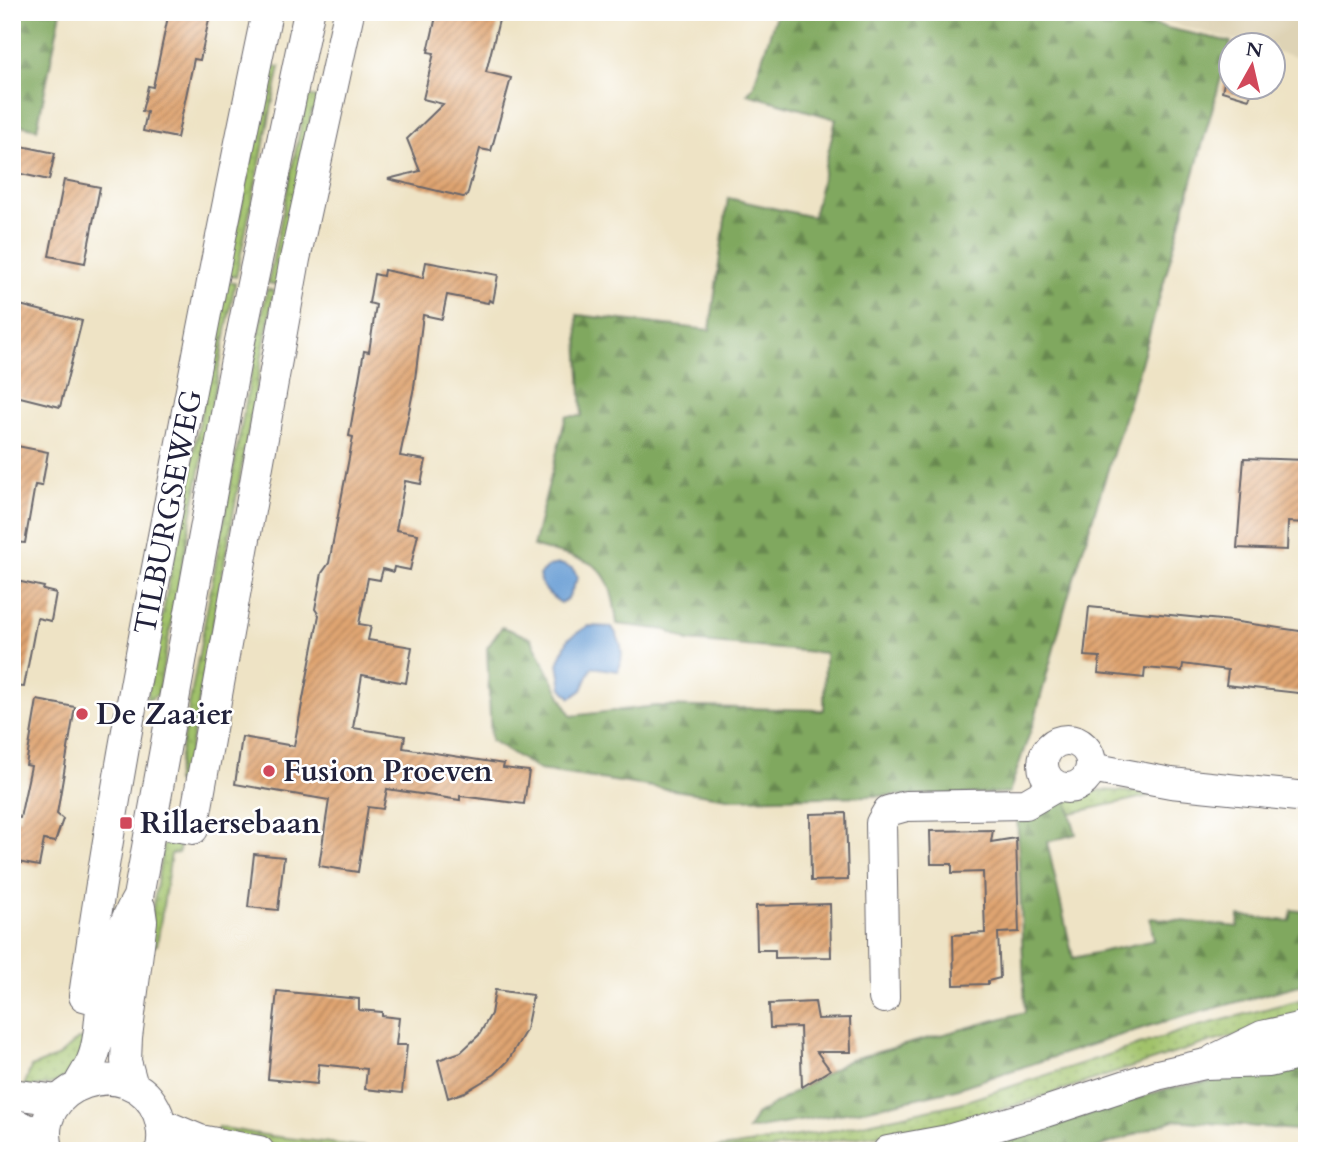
<svg xmlns="http://www.w3.org/2000/svg" width="1319" height="1163" viewBox="0 0 1319 1163" font-family="Cardo,serif">
  <defs>
    <pattern id="grass-dots" width="8" height="8" patternUnits="userSpaceOnUse" patternTransform="scale(1.75)"><rect width="8" height="8" fill="#a1c26b"/><path d="M2 2h.1M6 6h.1" fill="none" stroke="#8aa65e" stroke-width="1.8" stroke-linecap="round"/></pattern>
    <pattern id="forest-firs" width="22" height="20" patternUnits="userSpaceOnUse" patternTransform="scale(1.75)"><rect width="22" height="20" fill="#80a85f"/><path d="M5 1l3.5 6h-7zM16 11l3.5 6h-7z" fill="#688850"/></pattern>
    <pattern id="building-hatch" width="6" height="6" patternUnits="userSpaceOnUse" patternTransform="scale(1.75)"><rect width="6" height="6" fill="#dfa471"/><path d="M-1 1l2-2M0 6l6-6M5 7l2-2" fill="none" stroke="#b4855e"/></pattern>
  </defs>
  <rect width="100%" height="100%" fill="#fff"/>
  <filter id="ink" filterUnits="userSpaceOnUse"><feTurbulence type="fractalNoise" baseFrequency=".0143" numOctaves="2"/><feDisplacementMap in="SourceGraphic" scale="14" xChannelSelector="R" yChannelSelector="G"/><feConvolveMatrix kernelMatrix="1 2 1 2 8 2 1 2 1" color-interpolation-filters="sRGB"/></filter>
  <filter id="wash" filterUnits="userSpaceOnUse"><feTurbulence type="fractalNoise" baseFrequency=".00686" numOctaves="4" result="noise"/><feDisplacementMap in="SourceGraphic" scale="28" xChannelSelector="R" yChannelSelector="G"/><feGaussianBlur stdDeviation="1.57" result="paint"/><feColorMatrix in="noise" values="0 0 0 0 0 0 0 0 0 0 0 0 0 0 0 0 0 1.4 0 .05"/><feComposite in="paint" operator="in"/></filter>
  <g filter="url(#wash)">
    <rect width="100%" height="100%" fill="#eee3c5"/>
    <path fill="#ded3b5" d="M1130 12H1307V60L1274 51V46L1253 45Z"/>
    <path fill="url(#grass-dots)" stroke="#627253" stroke-width="2" d="M271 66 280 67 236 277 227 275Z
      M307 96 322 99 318 110H312L276 285 268 283Z
      M226 282 235 283 158 694 146 702Z
      M267 289 274 291 189 755 194 758 187 781 175 782Z
      M1102 790 1158 794 1071 813 1066 798Z
      M165 835 177 839 180 848 178 853 171 854 157 945 153 946 147 943Z
      M1307 998V1018L1203 1044 1010 1107 928 1128 771 1149 688 1151 736 1146 835 1130 960 1103 1188 1029Z
      M78 1039H90C72 1075 67 1086 24 1087L31 1067 59 1056Z
      M218 1127 270 1136 400 1151H305L216 1135Z"/>
    <path fill="url(#forest-firs)" stroke="#51654d" stroke-width="2" d="M12 12H61L37 129 12 123Z
      M777 12H1094L1231 42 1140 367 1068 597 1035 718 1009 793 734 799 539 770 491 740 487 648 502 627 531 638 571 716 656 706 824 710 825 653 688 641 666 630 617 624C609 554 591 564 533 546L566 416H582L577 315 710 330 728 198 813 217 836 119 747 94 753 87Z
      M1066 798 1076 834 1047 842 1073 958 1154 940 1150 919 1153 918 1238 927 1239 916 1290 921 1292 910 1307 912V983L1149 1026 952 1090 869 1109 748 1130 756 1115 849 1060 1025 1012 1017 812Z
      M1307 1061V1131L1174 1120 1089 1151H968L1017 1138 1166 1089 1258 1073Z"/>
    <path fill="#679dd4" stroke="#446088" stroke-width="2" d="M560 564 572 568 578 577 568 598 561 603C549 595 542 589 539 575L549 566Z
      M588 626 612 627C622 642 625 654 618 671L592 667 582 690 571 698 562 688 558 664 568 639Z"/>
    <g id="blocks">
      <path fill="url(#building-hatch)" d="M169 12H196L210 15 200 60 194 59 177 138 143 131 147 112 142 111 145 99 148 86 153 87Z
        M437 12H501L486 72 511 78 491 151 480 149 467 196 463 197 388 179 420 171 407 139 443 104 423 99 434 53 428 52Z
        M1231 56V88H1253L1249 99 1222 91Z
        M12 144 55 153 49 180 12 172Z
        M64 180 100 187 85 263 49 256Z
        M426 262 498 275 493 302 489 300 488 303 447 295 442 319 423 315 414 387 400 456 426 460 421 484 405 481 396 530 418 534 410 570 394 567 393 572 383 569 380 580 368 578 359 624 371 626 368 640 412 647 406 683 362 675 353 728 405 736 403 748 504 764 503 768 529 771 524 804 460 796V800L387 789 383 809 368 807 358 872 319 866 329 800 235 784 242 737 294 746 319 615 315 609 322 573 329 563 353 437 349 436 364 351 369 352 376 305 369 303 374 274 383 276 384 270 423 278Z
        M12 303 82 321 60 407 12 395Z
        M12 445 48 452 42 486 35 485 25 543 12 542Z
        M1244 458 1307 460V523L1288 522 1287 550 1237 548Z
        M12 580 44 587 43 590 56 593 51 621 37 618 24 687 12 686Z
        M1089 607 1231 621 1307 632V694L1226 685 1228 670 1183 664 1182 671 1145 668 1144 678 1098 673 1100 657 1084 656Z
        M37 700 75 707 57 814 63 819 55 842 44 840 39 866 12 861V817L20 818 31 766 26 765Z
        M846 813 848 880 811 881 810 814Z
        M993 830 991 842 1016 838 1019 932 998 933 1000 978 988 981V984L954 985 953 935 985 933 983 872 952 873V864H931L930 831Z
        M254 854 284 857 278 910 248 907Z
        M830 904 831 957 775 958V950H757L756 906Z
        M495 990 533 995 526 1030 508 1061 495 1074 465 1092 448 1098 438 1060 461 1052 479 1035 491 1014Z
        M277 991 359 999V1010L382 1012V1016L399 1018 396 1045H407L402 1093 365 1089 367 1069 319 1064 317 1084 268 1079Z
        M815 1002 818 1019 850 1018 851 1052H817L830 1070 802 1087 800 1027 770 1028 769 1004Z"/>
    </g>
  </g>
  <g filter="url(#ink)">
    <use href="#blocks" fill-opacity="0" stroke="#69666b" stroke-width="2"/>
    <g fill="none" stroke-linecap="round" stroke-linejoin="round">
      <g stroke="#69666b" stroke-width="32">
        <path id="minor" d="M1043 764a24 24 0 1 1 48 0a24 24 0 1 1-48 0Z
          M1091 768 1171 783 1307 797
          M152 823 193 829 295 259 349 12
          M884 998 881 823 888 811 906 806 1026 804 1057 786
          M102 1001 84 996C110 814 144 634 179 453 207 306 236 159 267 12
          M1215 1059 1262 1036 1307 1026
          M79 1084C83 1076 89 1068 92 1060 100 1041 99 1020 102 1000 109 965 120 928 138 897L235 365 309 12
          M133 1086 126 1061 127 1037 142 921 140 907
          M12 1094 58 1100
          M12 1123 30 1130 47 1145
          M162 1124 200 1140 259 1151
          M49 1151C27 1085 132 1049 158 1114 162 1126 164 1139 160 1151
          M888 1151 948 1140 1045 1112 1157 1075 1205 1064 1269 1062 1307 1053"/>
      </g>
      <use href="#minor" stroke="#fff" stroke-width="30"/>
    </g>
  </g>
  <g fill="#d1495b" stroke="#fff" stroke-width="2.5">
    <circle cx="82" cy="714" r="7"/>
    <circle cx="269" cy="771" r="7"/>
    <rect x="119" y="816" width="14" height="14" rx="3.5"/>
  </g>
  <g text-anchor="middle" stroke-width="5" stroke-linejoin="round" paint-order="stroke">
    <g font-size="30" fill="#22223b" stroke="#fff">
      <text transform="translate(168 512) rotate(-79)" y="10">TILBURGSEWEG</text>
    </g>
    <g font-size="30" font-weight="bold" fill="#22223b" stroke="#fff" text-anchor="start">
      <text x="96" y="724">De Zaaier</text>
      <text x="283" y="781">Fusion Proeven</text>
      <text x="140" y="833">Rillaersebaan</text>
    </g>
  </g>
  <rect width="1319" height="1163" fill="none" stroke="#fff" stroke-width="42"/>
  <g transform="translate(1252 66) rotate(8)"><circle r="33" fill="#ffffff" stroke="#a7a7b1" stroke-width="2"/>
  <path d="M0-5L12 26L0 18L-12 26Z" fill="#d1495b"/>
  <text y="-10" font-size="19" font-weight="bold" text-anchor="middle" fill="#22223b">N</text>
  </g>
</svg>
